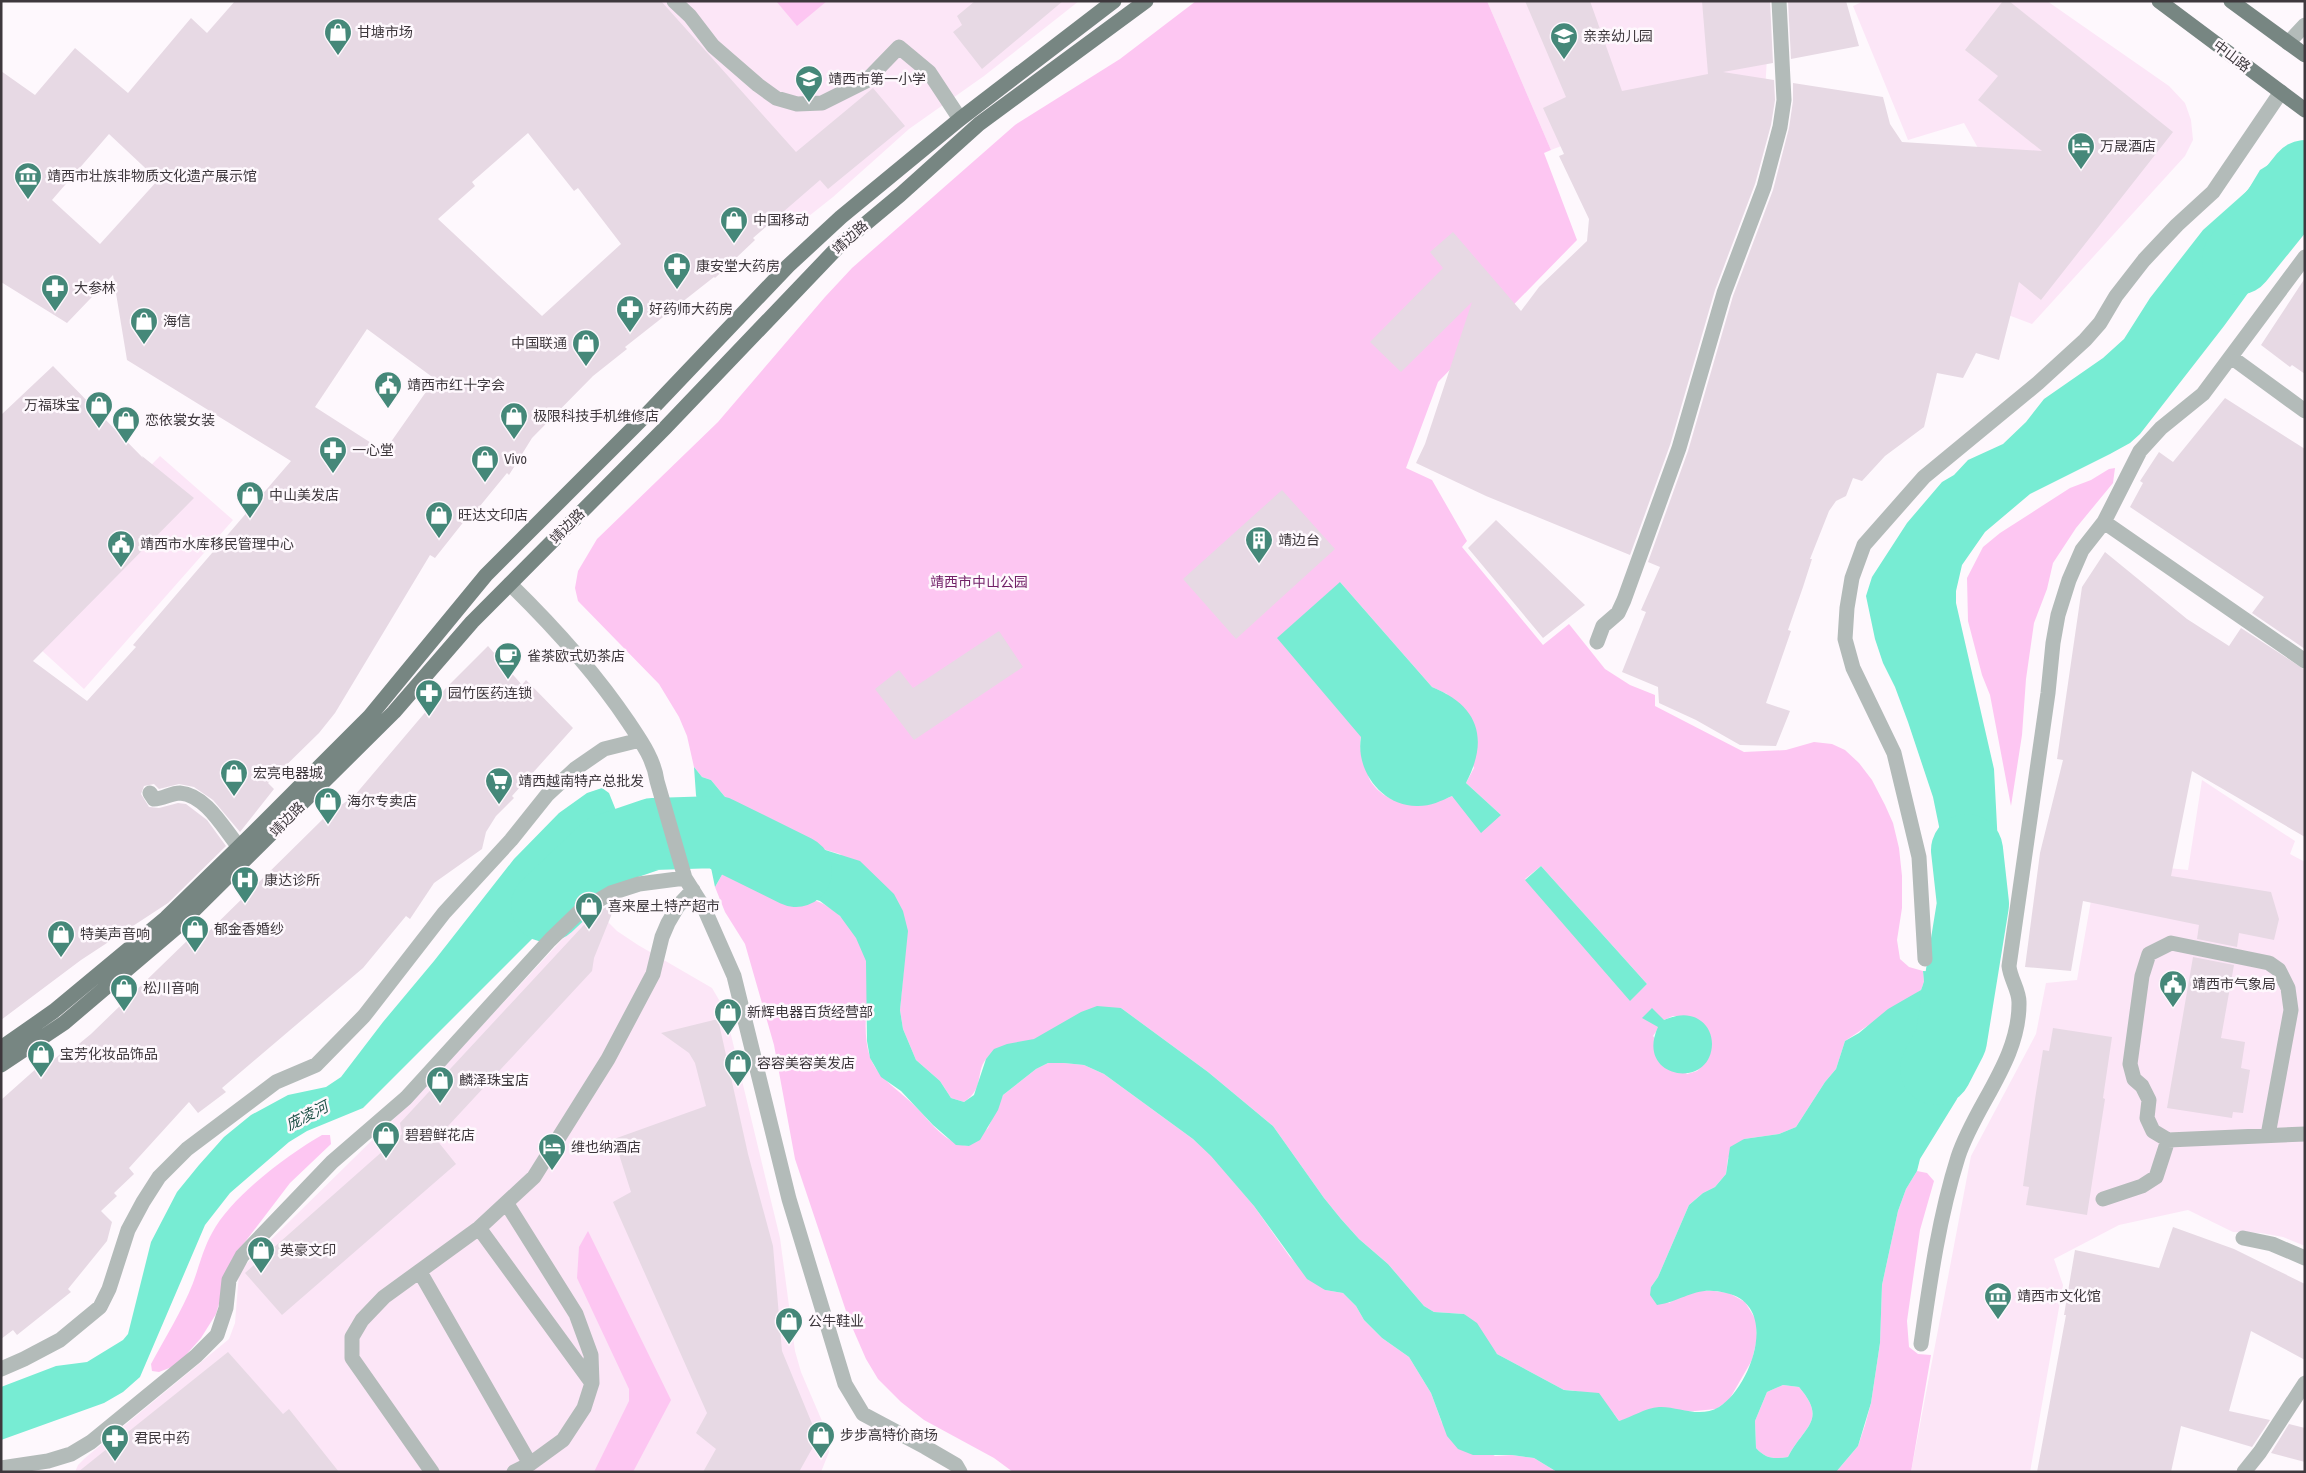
<svg xmlns="http://www.w3.org/2000/svg" width="2306" height="1473" viewBox="0 0 2306 1473" font-family="'Archivo Narrow','Noto Sans SC',sans-serif">
  <rect width="100%" height="100%" fill="#fef8fd"/>
  <path fill="#fce6f7" d="M585 1H1079L984 76 909 129 833 197 809 216 799 220 789 219Z
    M1487 1H1763L1768 40 1765 92 1634 118 1551 150Z
    M1864 1H2047L2169 86 2185 103 2191 120 2193 140 2185 156 2032 324 1995 310 1998 184 1964 123 1908 140 1853 6Z
    M160 456 233 520 84 689 4 616Z
    M2202 780 2295 841 2290 854 2305 862V1246L2283 1237 2261 1233 2233 1232 2188 1210 2119 1225 2054 1259 2063 1285 2030 1472H1911L1971 1156 2036 1034 2046 983 2077 980 2098 861 2188 870Z
    M597 911 617 931 638 945 712 988 725 1010 780 1238 795 1351 801 1372 828 1435 829 1452 821 1472H75L78 1465 85 1458 229 1339 235 1323 239 1273 244 1266 410 1103 583 917 591 912Z"/>
  <path fill="#fdc6f2" fill-rule="evenodd" d="M776 1H827L797 26Z
    M1196 1H1487L1551 150 1544 153 1577 240 1438 382 1406 468 1432 480 1467 541 1462 547 1543 645 1569 624 1605 669 1630 685 1655 695V706L1744 752 1786 750 1814 742 1832 744 1845 750 1859 763 1872 780 1885 805 1893 823 1899 848 1902 876V908L1897 940 1900 959 1909 967 1923 971 1924 982 1921 990 1845 1041 1836 1069 1825 1082 1796 1127 1779 1134 1744 1139 1728 1158 1726 1174 1715 1187 1703 1193 1689 1205 1658 1277 1651 1287 1669 1303 1680 1297 1699 1291H1714L1729 1293 1745 1302 1756 1320 1757 1339 1752 1360 1729 1400 1716 1409 1685 1412 1672 1409 1619 1421C1607 1401 1587 1390 1564 1390L1497 1354 1464 1314 1434 1312 1424 1306 1388 1264 1359 1239 1341 1219 1324 1198 1273 1126 1208 1072 1121 1008C1092 1017 1063 1027 1035 1039 1018 1046 999 1042 986 1059 975 1073 985 1088 964 1102L951 1098 940 1081 916 1060 903 1029 900 1010 905 953 840 854 819 848 753 823 730 803 711 780 702 777 694 767 687 736 679 717 659 684 578 601 575 588 578 571 597 539 718 422 825 297 852 268 1015 125 1120 59ZM1340 582 1432 687 1447 694 1474 768 1466 783 1501 815 1452 796C1426 808 1390 809 1371 782 1368 777 1366 769 1365 763 1361 754 1359 747 1361 737ZM1541 866 1647 984 1630 1000 1525 879ZM1673 1016C1688 1016 1697 1016 1707 1028L1704 1064 1697 1071 1687 1074 1653 1036 1664 1020Z
    M2115 468 2113 483 2076 528 2053 563 2047 589 2034 623 2026 679 2022 735 2011 806 1990 695 1982 675 1968 621 1967 578 1983 547 2000 533 2070 488 2091 480 2109 469Z
    M737 870C752 875 765 883 779 888 801 897 824 899 841 917 851 928 864 947 867 963 871 994 860 1027 870 1057 877 1078 903 1093 918 1109 933 1125 946 1144 969 1146L988 1128 1003 1095 1036 1069 1048 1063H1064L1084 1065 1104 1074 1193 1139 1212 1156 1254 1206 1290 1257 1325 1290 1343 1293 1356 1306 1364 1320 1382 1338 1409 1357 1431 1393 1442 1423 1495 1456 1512 1455 1534 1458 1557 1472H1013L994 1458 924 1420 901 1402 878 1379 866 1359 849 1320 795 1159 774 1045 745 944 725 912 715 887 723 873Z
    M322 1135H330L331 1144 290 1183 232 1259 216 1314 201 1338 177 1365 159 1372 152 1371 151 1364C165 1338 182 1311 193 1283 199 1267 203 1249 212 1233 231 1197 287 1155 322 1135Z
    M1917 1171 1927 1173 1934 1181 1920 1230 1907 1321 1909 1347 1918 1354 1931 1355 1911 1472H1836L1858 1446 1865 1425 1871 1403 1880 1343 1882 1285 1898 1211 1906 1189Z
    M588 1231 671 1400 633 1472H594L629 1401V1389L577 1278 579 1247Z
    M1783 1385 1799 1387C1828 1421 1804 1426 1788 1457 1774 1459 1766 1459 1756 1448L1755 1421 1767 1392Z"/>
  <path fill="#77ecd3" fill-rule="evenodd" d="M2273 162 2278 163 2305 185V215L2224 326 2140 434 2130 443 2110 454 2030 494 1985 532 1962 565 1956 591V603L1994 769 2000 884 1999 932 1995 947 1989 952 1944 948 1937 911 1942 858 1941 836 1933 797 1908 722 1895 687 1883 663 1875 639 1866 596 1872 577 1907 523 1942 482 1954 475 1968 460 2003 444 2026 422 2044 399 2103 358 2124 339 2150 298 2203 230 2248 190 2260 170Z
    M1340 582 1432 687C1479 706 1489 739 1466 783L1501 815 1481 833 1452 796C1441 801 1431 806 1418 806 1383 807 1355 771 1361 737L1277 638Z
    M694 767 702 777 711 780 730 803 753 823 819 848 860 861 894 894 903 911 908 931 900 1010 903 1029 916 1060 940 1081 951 1098 964 1102 974 1095 986 1059 994 1049 1007 1044 1034 1039 1081 1012 1097 1006 1121 1008 1208 1072 1273 1126 1324 1198 1341 1219 1359 1239 1388 1264 1424 1306 1434 1312 1464 1314 1477 1323 1497 1354 1564 1390 1599 1393 1619 1421C1632 1417 1645 1408 1659 1407 1678 1406 1699 1419 1719 1407 1751 1387 1781 1305 1726 1293 1695 1285 1684 1301 1657 1305L1650 1295 1651 1287 1658 1277 1689 1205 1703 1193 1715 1187 1726 1174 1730 1147 1744 1139 1779 1134 1796 1127 1825 1082 1836 1069 1845 1041 1859 1033 1888 1009 1921 990 1924 982 1923 971 1980 974 1988 978 1993 987 1990 1012 1957 1099 1920 1159 1917 1171 1906 1189 1898 1211 1882 1285 1880 1343 1871 1403 1858 1446 1836 1472H1557L1534 1458 1512 1455H1473L1458 1449 1447 1436 1431 1393 1409 1357 1382 1338 1364 1320 1356 1306 1343 1293 1325 1290 1307 1279 1254 1206 1211 1156 1193 1139 1104 1074 1084 1065 1064 1063H1048L1036 1069 1003 1095 998 1110 980 1140 969 1146 956 1145 933 1125 901 1091 881 1077 870 1058 867 1041 866 961 856 938 840 916 820 901 778 888 754 876 737 870 723 873 715 887 696 795ZM1783 1385 1799 1387C1828 1421 1804 1426 1788 1457 1774 1459 1766 1459 1756 1448L1755 1421 1767 1392Z
    M602 788 609 793 625 833V852L617 865 598 876 565 906 363 1108 307 1131 289 1142 230 1193 205 1225 140 1377 123 1392 104 1403 1 1440V1387L56 1366 87 1362 123 1340 128 1334 151 1242 177 1192 199 1165 224 1137 251 1115 288 1095 326 1087 341 1077 383 1022 434 961 514 859 559 813 587 793Z
    M1541 866 1647 984 1630 1001 1525 880Z
    M1652 1008 1664 1020C1676 1015 1689 1012 1701 1021 1708 1026 1712 1035 1712 1044 1711 1091 1634 1079 1658 1027L1642 1018Z"/>
  <g fill="none" stroke-linecap="round" stroke-linejoin="round">
    <path stroke="#77ecd3" stroke-width="72" d="M2238 259 2305 176
      M547 906 606 850 653 834 717 832 796 871
      M1936 1069 1951 1040 1973 904 1967 850"/>
  </g>
  <path fill="#e7d9e4" fill-rule="evenodd" d="M235 1H661L796 152 873 88 905 126 828 189 820 180 753 238 755 240 715 278 714 277 625 347 627 349 593 376 532 438 509 475 507 473 471 517 469 515 435 558 430 555 335 713 319 733 268 783 274 789 240 832 213 800 194 787 179 784 159 789 154 784 144 786 141 794 149 807 159 808 178 803 186 804 207 820 226 846 168 903 81 960 1 1020V415L53 366 143 458 142 456 194 498 33 661 87 701 136 647 133 645 291 461 127 360 113 275 67 323 1 282V71L35 95 75 48 128 93 191 18 207 33ZM528 133 574 191 578 188 621 244 542 316 438 219 475 186 472 182ZM109 134 158 180 100 244 52 200ZM367 329 435 379 386 449 381 447 379 448 315 407Z
    M975 1H1063L982 69 953 32 962 25 957 16Z
    M1525 1H1590L1622 91 1708 74 1702 1H1770L1773 63 1723 72 1774 80 1775 100 1771 125 1755 184 1715 290 1670 445 1630 555 1486 496 1416 463 1425 444 1472 302 1401 372 1370 342 1443 268 1430 252 1453 232 1521 311 1539 287 1587 241 1589 219 1559 156 1564 154 1543 108 1566 97Z
    M1788 1H1846L1859 46 1791 59Z
    M2003 1H2009L2173 132 2041 300 2019 282 1999 360 1976 353 1963 378 1937 373 1924 427 1885 456 1862 481 1853 478 1846 496 1836 501 1829 511 1810 559H1812L1803 587 1788 630 1791 631 1766 703 1790 711 1776 746 1740 745 1696 720 1659 703 1658 687 1622 672 1646 612 1641 610 1660 567 1648 562 1688 451 1733 296 1773 190 1789 128 1793 101V83L1883 97 1890 124 1902 142 2042 151 1978 100 1998 76 1965 50Z
    M2305 278V374L2292 365 2290 367 2261 345Z
    M2225 398 2305 449V649L2252 613 2264 597 2130 507 2143 483 2140 481 2159 452 2173 462Z
    M1282 490 1335 549 1236 639 1183 579Z
    M1496 520 1585 605 1543 638 1468 548Z
    M2105 552 2187 619 2229 646 2241 628 2305 670V837L2192 771 2171 876 2271 892 2279 919 2274 940 2239 933 2237 947 2197 939 2199 925 2083 901 2071 971 2025 967 2040 853 2063 760 2057 759 2082 587Z
    M999 631 1023 667 914 740 875 689 899 670 913 688Z
    M488 646 522 685 526 680 573 728 512 796 514 798 496 816 486 832 482 849 434 883 410 919 406 916 363 968 222 1088 226 1092 198 1113 189 1102 129 1168 134 1174 114 1193 117 1196 101 1211 112 1222 107 1241 68 1289 71 1292 17 1335 13 1330 1 1339V1100L47 1059 50 1063 66 1049 69 1052 91 1034 192 936 198 942 325 817 355 795 445 689Z
    M617 901 594 958 592 971 436 1139 456 1164 282 1315 245 1273 402 1134 400 1123 594 914Z
    M2193 957 2234 965 2221 1038 2245 1042 2241 1068 2250 1070 2243 1113 2233 1112 2232 1118 2167 1108Z
    M718 1019 748 1154 773 1246 782 1351 818 1438 799 1472H703L716 1449 696 1433 707 1413 613 1202 631 1192 614 1139 706 1106 695 1063 689 1053 661 1033Z
    M2053 1028 2112 1037 2103 1098 2105 1099 2087 1215 2026 1205 2029 1187 2023 1186 2035 1099 2043 1050 2049 1051Z
    M2173 1227 2234 1249 2305 1284V1360L2251 1331 2229 1411 2270 1420 2252 1447 2181 1426 2171 1472H2037L2066 1315H2064L2075 1250 2159 1268Z
    M228 1352 283 1414 289 1409 339 1472H78Z
    M2289 1424 2305 1428V1462L2271 1453Z"/>
  <g fill="none" stroke-linecap="round" stroke-linejoin="round">
    <path stroke="#b3bbb9" stroke-width="15" d="M674 1 690 16 713 46 758 85 776 98 797 104 822 103 866 81 899 47 929 72 960 119
      M2288 43 2305 25
      M2231 357 2305 411
      M2104 522 2305 661
      M510 584C554 627 595 672 629 723 641 741 654 759 657 781L685 878 704 908 734 976 789 1199 845 1384 863 1414 925 1447 956 1465 960 1472
      M1597 642 1603 626 1618 613 1624 600 1679 448 1724 293 1764 187 1780 127 1784 100 1779 1
      M150 793 154 799C163 799 171 793 180 793 206 795 224 829 239 847
      M1925 959 1919 857 1894 753 1853 668 1845 639 1847 608 1852 578 1864 545 1924 477 2038 383 2085 340 2100 323 2116 296 2144 260 2177 225 2213 192 2281 92
      M2268 1135 2291 1010 2288 988 2279 970 2269 963 2171 943 2149 954 2142 976 2130 1064 2134 1079 2142 1086 2149 1100 2147 1118 2153 1131 2168 1140 2305 1134
      M2103 1199 2142 1186 2156 1177 2168 1140
      M507 1204 576 1314 591 1355 592 1383 584 1408 563 1440 530 1464 514 1472
      M479 1228 592 1383
      M2243 1238 2272 1244 2305 1258
      M420 1272 530 1464
      M1921 1344C1930 1281 1939 1217 1958 1157 1975 1105 2020 1060 2019 1002 2019 990 2010 978 2009 966L2048 693 2053 643 2058 615 2069 580 2082 550 2104 522 2140 451 2161 428 2203 394 2305 257
      M1 1369 24 1359 60 1340 100 1307 109 1289 128 1230 143 1202 159 1177 187 1149 276 1082 316 1065 364 1016 444 913 511 840 547 795 575 769 604 749 640 740
      M1 1468 48 1461 71 1454 91 1442 196 1356 217 1335 226 1308 229 1280 242 1256 332 1162 406 1098 550 940 580 911 611 893 639 884 685 878
      M432 1472 352 1358V1337L362 1320 384 1297 479 1228 534 1177 608 1059 653 974 662 937 668 923 678 906 693 890
      M2244 1472 2260 1452 2305 1383"/>
    <path stroke="#778682" stroke-width="15" d="M2159 1 2305 110
      M2231 1 2305 55
      M1 1048 54 1011 166 918 239 847 370 716 486 575 647 414 788 266 841 217 960 119 1114 1
      M1 1065 64 1023 177 927 394 712 472 622 665 428 840 245 900 195 979 124 1146 1"/>
  </g>
  <defs>
    <g id="shop-pin" transform="scale(1.4375)"><path d="M0 17L-7.5 6A9.5 9.5 0 1 1 7.5 6Z" fill="#458879" stroke="#fef8fd"/><path d="M-5-2.5h2.3a2.7 3.5 0 0 1 5.4 0H5L5.5 6h-11ZM-1.5-2.5h3a1.5 2.3 0 0 0-3 0Z" fill="#fff"/></g>
    <g id="school-pin" transform="scale(1.4375)"><path d="M0 17L-7.5 6A9.5 9.5 0 1 1 7.5 6Z" fill="#458879" stroke="#fef8fd"/><path d="M0-5L7-2L0 1L-7-2ZM-4 1L0 2.5L4 1V4Q0 6-4 4Z" fill="#fff"/></g>
    <g id="hotel-pin" transform="scale(1.4375)"><path d="M0 17L-7.5 6A9.5 9.5 0 1 1 7.5 6Z" fill="#458879" stroke="#fef8fd"/><path d="M-6-4.5h1.5V1H6V5H4.5V3h-9V5H-6ZM-4 0a1.8 1.8 0 1 1 3.6 0ZM.5 0V-2.5h3Q6-2.5 6 0Z" fill="#fff"/></g>
    <g id="museum-pin" transform="scale(1.4375)"><path d="M0 17L-7.5 6A9.5 9.5 0 1 1 7.5 6Z" fill="#458879" stroke="#fef8fd"/><path d="M0-6L6-3V-2H-6V-3ZM-5-1h2V3h-2ZM-1-1h2V3h-2ZM3-1h2V3H3ZM-6 4H6V6H-6Z" fill="#fff"/></g>
    <g id="pharmacy-pin" transform="scale(1.4375)"><path d="M0 17L-7.5 6A9.5 9.5 0 1 1 7.5 6Z" fill="#458879" stroke="#fef8fd"/><path d="M-2-6h4v4h4v4h-4v4h-4v-4h-4v-4h4Z" fill="#fff"/></g>
    <g id="civic-pin" transform="scale(1.4375)"><path d="M0 17L-7.5 6A9.5 9.5 0 1 1 7.5 6Z" fill="#458879" stroke="#fef8fd"/><path d="M-.6-6.5H3V-4.5H.6V-3L4-1V1h2V6H-6V1h2V-1L-.6-3ZM-1.2 2.5V6h2.4V2.5Z" fill="#fff"/></g>
    <g id="building-pin" transform="scale(1.4375)"><path d="M0 17L-7.5 6A9.5 9.5 0 1 1 7.5 6Z" fill="#458879" stroke="#fef8fd"/><path d="M-4-6H4V6H1V3H-1V6H-4ZM-2.5-4.3h1.7v1.8h-1.7ZM.8-4.3h1.7v1.8H.8ZM-2.5-1h1.7V.8h-1.7ZM.8-1h1.7V.8H.8Z" fill="#fff"/></g>
    <g id="cafe-pin" transform="scale(1.4375)"><path d="M0 17L-7.5 6A9.5 9.5 0 1 1 7.5 6Z" fill="#458879" stroke="#fef8fd"/><path d="M-5.5-4.5H6V0H3Q3 3.5 0 3.5H-2.5Q-5.5 3.5-5.5 0ZM3-3.2v2h1.7v-2ZM-6 4.5H4V6H-6Z" fill="#fff"/></g>
    <g id="supermarket-pin" transform="scale(1.4375)"><path d="M0 17L-7.5 6A9.5 9.5 0 1 1 7.5 6Z" fill="#458879" stroke="#fef8fd"/><path d="M-6-5.5h2.5l.6 2H6L4.5 2H-2.5L-4.4-4H-6ZM-1.5 3.2a1.3 1.3 0 1 0 .1 0ZM3 3.2a1.3 1.3 0 1 0 .1 0Z" fill="#fff"/></g>
    <g id="hospital-pin" transform="scale(1.4375)"><path d="M0 17L-7.5 6A9.5 9.5 0 1 1 7.5 6Z" fill="#458879" stroke="#fef8fd"/><path d="M-5-5h3v3.5h4V-5h3V5h-3V1.5h-4V5h-3Z" fill="#fff"/></g>
  </defs>
  <g fill-rule="evenodd">
    <use href="#shop-pin" x="338" y="32"/>
    <use href="#school-pin" x="1564" y="36"/>
    <use href="#school-pin" x="809" y="79"/>
    <use href="#hotel-pin" x="2081" y="146"/>
    <use href="#museum-pin" x="28" y="176"/>
    <use href="#shop-pin" x="734" y="220"/>
    <use href="#pharmacy-pin" x="677" y="266"/>
    <use href="#pharmacy-pin" x="55" y="288"/>
    <use href="#pharmacy-pin" x="630" y="309"/>
    <use href="#shop-pin" x="144" y="321"/>
    <use href="#shop-pin" x="586" y="343"/>
    <use href="#civic-pin" x="388" y="385"/>
    <use href="#shop-pin" x="99" y="405"/>
    <use href="#shop-pin" x="514" y="416"/>
    <use href="#shop-pin" x="126" y="420"/>
    <use href="#pharmacy-pin" x="333" y="450"/>
    <use href="#shop-pin" x="485" y="459"/>
    <use href="#shop-pin" x="250" y="495"/>
    <use href="#shop-pin" x="439" y="515"/>
    <use href="#building-pin" x="1259" y="540"/>
    <use href="#civic-pin" x="121" y="544"/>
    <use href="#cafe-pin" x="508" y="656"/>
    <use href="#pharmacy-pin" x="429" y="693"/>
    <use href="#shop-pin" x="234" y="773"/>
    <use href="#supermarket-pin" x="499" y="781"/>
    <use href="#shop-pin" x="328" y="801"/>
    <use href="#hospital-pin" x="245" y="880"/>
    <use href="#shop-pin" x="589" y="906"/>
    <use href="#shop-pin" x="195" y="929"/>
    <use href="#shop-pin" x="61" y="934"/>
    <use href="#civic-pin" x="2173" y="984"/>
    <use href="#shop-pin" x="124" y="988"/>
    <use href="#shop-pin" x="728" y="1012"/>
    <use href="#shop-pin" x="41" y="1054"/>
    <use href="#shop-pin" x="738" y="1063"/>
    <use href="#shop-pin" x="440" y="1080"/>
    <use href="#shop-pin" x="386" y="1135"/>
    <use href="#hotel-pin" x="552" y="1147"/>
    <use href="#shop-pin" x="261" y="1250"/>
    <use href="#museum-pin" x="1998" y="1296"/>
    <use href="#shop-pin" x="789" y="1321"/>
    <use href="#shop-pin" x="821" y="1435"/>
    <use href="#pharmacy-pin" x="115" y="1438"/>
  </g>
  <g text-anchor="middle" stroke-width="5" stroke-linejoin="round" paint-order="stroke">
    <g font-size="14" fill="#3e383d" stroke="#fef8fd" text-anchor="start">
      <text x="357" y="37">甘塘市场</text>
      <text x="1583" y="41">亲亲幼儿园</text>
      <text x="828" y="84">靖西市第一小学</text>
      <text x="2100" y="151">万晟酒店</text>
      <text x="47" y="181">靖西市壮族非物质文化遗产展示馆</text>
      <text x="753" y="225">中国移动</text>
      <text x="696" y="271">康安堂大药房</text>
      <text x="74" y="293">大参林</text>
      <text x="649" y="314">好药师大药房</text>
      <text x="163" y="326">海信</text>
      <text x="567" y="348" text-anchor="end">中国联通</text>
      <text x="407" y="390">靖西市红十字会</text>
      <text x="80" y="410" text-anchor="end">万福珠宝</text>
      <text x="533" y="421">极限科技手机维修店</text>
      <text x="145" y="425">恋依裳女装</text>
      <text x="352" y="455">一心堂</text>
      <text x="504" y="464">Vivo</text>
      <text x="269" y="500">中山美发店</text>
      <text x="458" y="520">旺达文印店</text>
      <text x="1278" y="545">靖边台</text>
      <text x="140" y="549">靖西市水库移民管理中心</text>
      <text x="527" y="661">雀茶欧式奶茶店</text>
      <text x="448" y="698">园竹医药连锁</text>
      <text x="253" y="778">宏亮电器城</text>
      <text x="518" y="786">靖西越南特产总批发</text>
      <text x="347" y="806">海尔专卖店</text>
      <text x="264" y="885">康达诊所</text>
      <text x="608" y="911">喜来屋土特产超市</text>
      <text x="214" y="934">郁金香婚纱</text>
      <text x="80" y="939">特美声音响</text>
      <text x="2192" y="989">靖西市气象局</text>
      <text x="143" y="993">松川音响</text>
      <text x="747" y="1017">新辉电器百货经营部</text>
      <text x="60" y="1059">宝芳化妆品饰品</text>
      <text x="757" y="1068">容容美容美发店</text>
      <text x="459" y="1085">麟泽珠宝店</text>
      <text x="405" y="1140">碧碧鲜花店</text>
      <text x="571" y="1152">维也纳酒店</text>
      <text x="280" y="1255">英豪文印</text>
      <text x="2017" y="1301">靖西市文化馆</text>
      <text x="808" y="1326">公牛鞋业</text>
      <text x="840" y="1440">步步高特价商场</text>
      <text x="134" y="1443">君民中药</text>
    </g>
    <g font-size="14" fill="#3e383d" stroke="#fef8fd">
      <text transform="translate(2232 56) rotate(37)" y="5">中山路</text>
      <text transform="translate(850 237) rotate(-42)" y="5">靖边路</text>
      <text transform="translate(567 526) rotate(-45)" y="5">靖边路</text>
      <text transform="translate(287 819) rotate(-45)" y="5">靖边路</text>
    </g>
    <g font-size="14" fill="#711f67" stroke="#fef8fd">
      <text x="979" y="587">靖西市中山公园</text>
    </g>
    <g font-size="15" font-style="italic" fill="#1e5147" stroke="#fef8fd">
      <text transform="translate(307 1116) rotate(-27)" y="5">庞凌河</text>
    </g>
  </g>
  <rect width="2306" height="1473" fill="none" stroke="#3e383d" stroke-width="5"/>
</svg>
